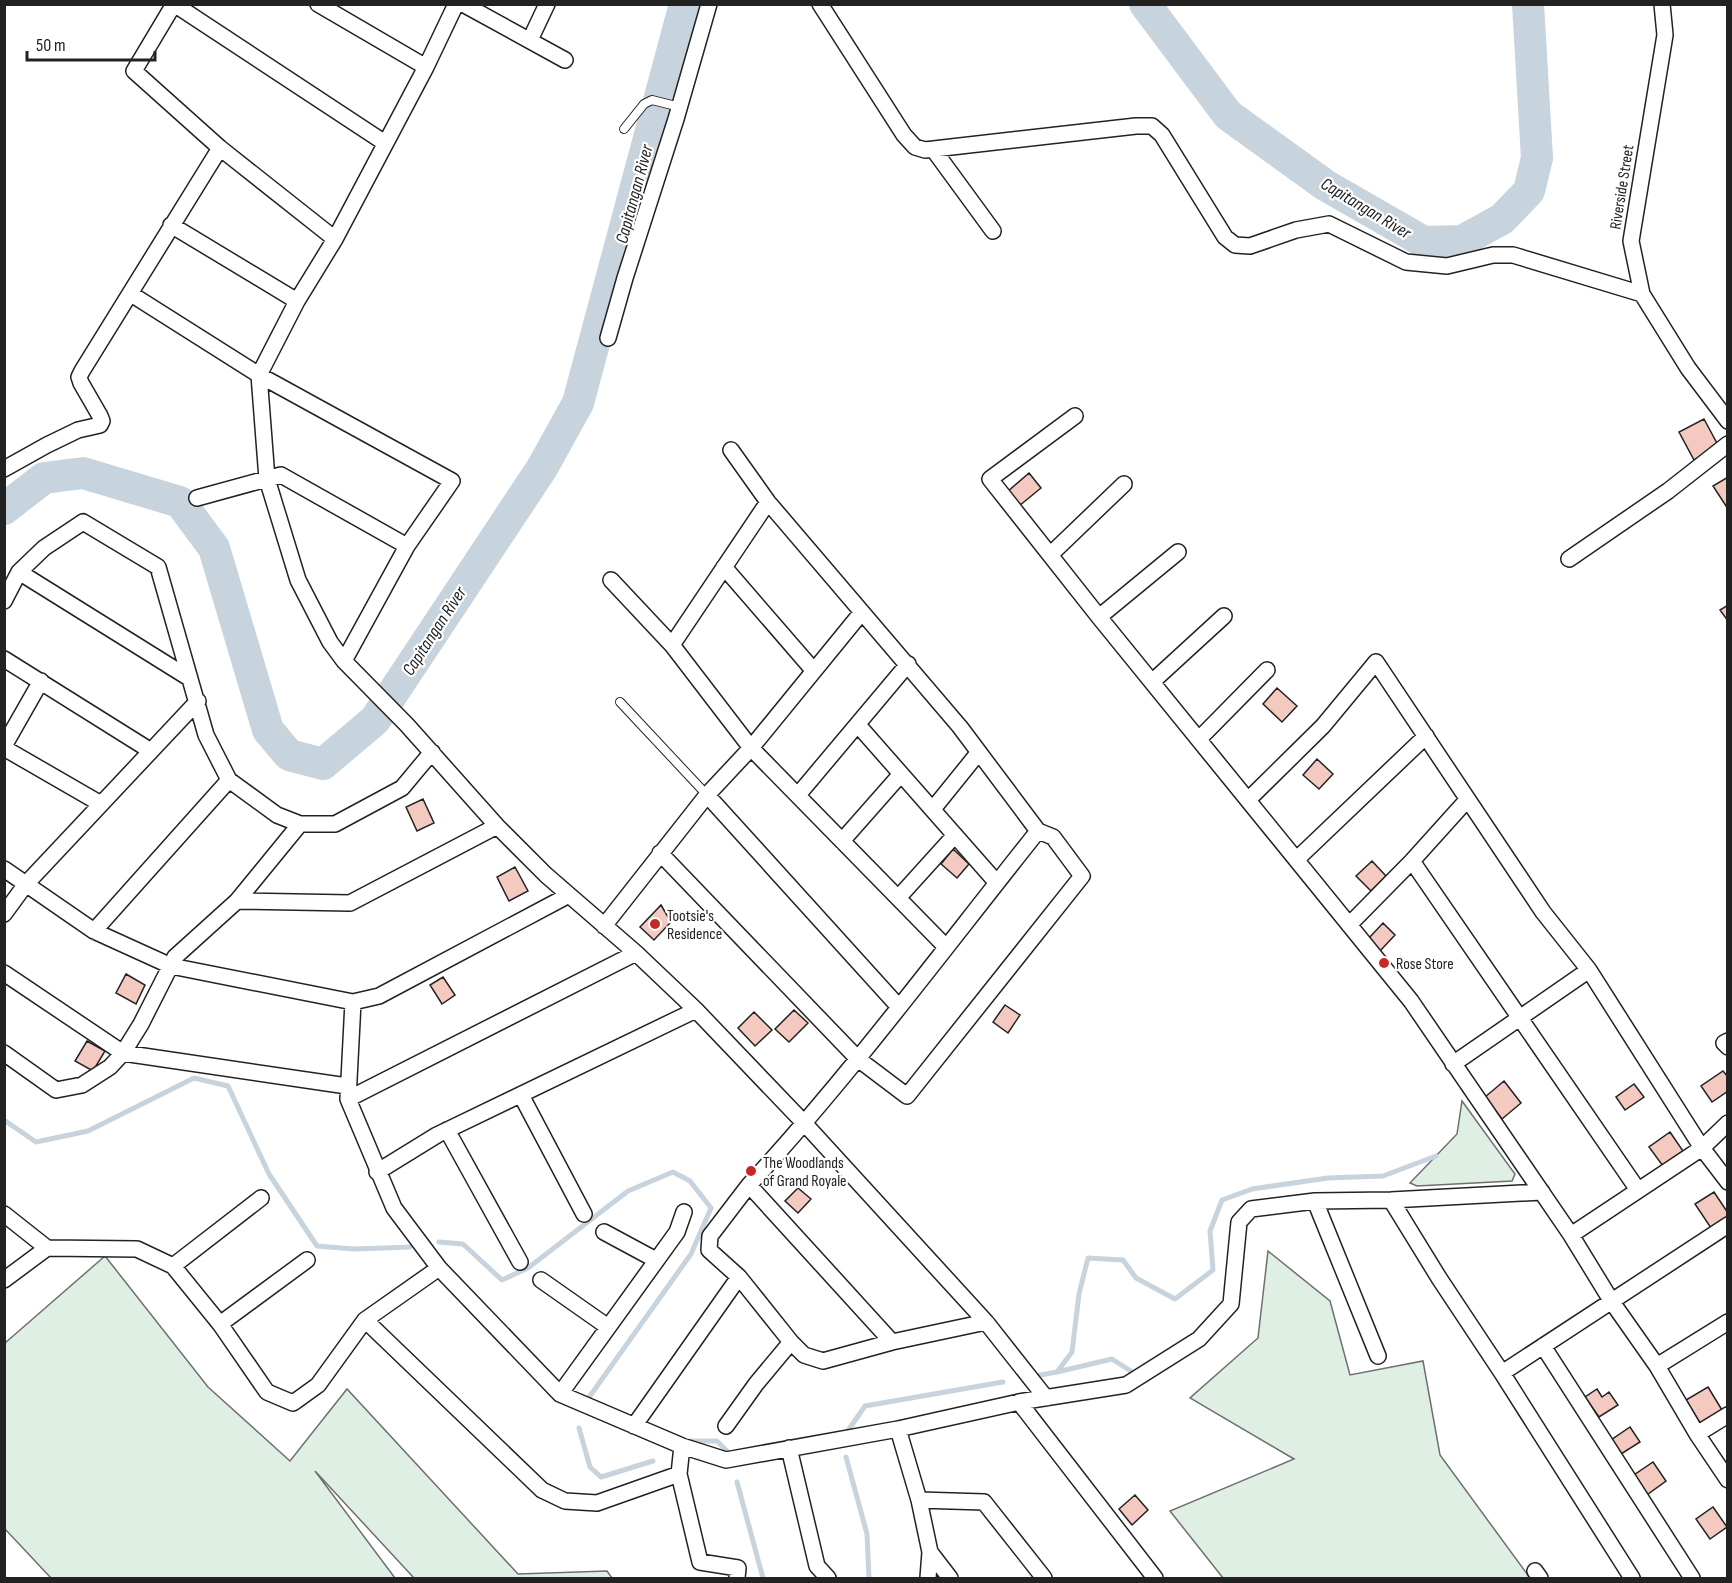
<svg xmlns="http://www.w3.org/2000/svg" width="1732" height="1583" viewBox="0 0 1732 1583" font-family="'Sofia Sans Condensed',sans-serif">
  <rect width="100%" height="100%" fill="#fff"/>
  <path fill="#e0efe3" stroke="#6f6f6f" stroke-width="1.5" d="M1462 1101 1515 1174 1512 1181 1417 1186 1410 1183 1457 1134Z
    M1268 1251 1330 1301 1350 1375 1423 1361 1440 1455 1530 1578H1223L1170 1511 1294 1459 1190 1398 1258 1338Z
    M105 1256 208 1387 290 1461 347 1389 518 1574 607 1571 612 1578H414L315 1471 395 1578H51L5 1529V1343Z"/>
  <g fill="none" stroke-linecap="round" stroke-linejoin="round">
    <path stroke="#c7d3dd" stroke-width="5" d="M4 1120 36 1142 88 1131 194 1078 228 1086 269 1174 317 1246 354 1249 410 1247
      M439 1242 463 1244 502 1280 528 1268 628 1191 673 1172 690 1181 711 1208 691 1254 585 1403
      M1057 1372 1112 1359 1137 1375
      M1035 1376 1057 1372 1072 1352 1079 1294 1088 1258 1123 1260 1136 1278 1175 1299 1213 1270 1210 1231 1222 1200 1252 1189 1328 1178 1383 1176 1436 1156
      M579 1428 590 1467 601 1477 653 1461
      M847 1432 865 1406 1003 1382
      M685 1441H717L731 1455
      M846 1457 867 1534 869 1578
      M737 1482 763 1578"/>
    <path stroke="#c7d3dd" stroke-width="32" d="M1145 4 1228 115 1325 185 1424 242 1462 241 1502 219 1529 191 1537 158 1528 4
      M4 509 44 478 83 473 180 502 214 548 268 730 289 755 323 764 375 720 542 468 578 403 685 4"/>
  </g>
  <path fill="#f3c9c0" stroke="#222" stroke-width="1.5" d="M1704 419 1719 447 1694 460 1679 432Z
    M1029 473 1041 488 1019 506 1007 492Z
    M1728 477V509L1713 486Z
    M1728 605V621L1720 610Z
    M1277 688 1297 706 1282 722 1263 704Z
    M1317 759 1333 774 1319 789 1303 775Z
    M423 799 434 823 417 831 406 807Z
    M953 849 969 864 957 878 941 864Z
    M1372 861 1386 876 1371 891 1356 876Z
    M515 867 528 891 509 901 497 877Z
    M661 905 671 922 654 940 640 927Z
    M1383 923 1395 935 1380 951 1368 939Z
    M126 974 145 985 136 1004 116 993Z
    M443 977 455 995 442 1004 430 985Z
    M1005 1005 1020 1015 1008 1033 993 1022Z
    M794 1010 808 1023 789 1042 775 1029Z
    M754 1012 772 1030 755 1046 738 1028Z
    M87 1041 105 1051 93 1071 75 1061Z
    M1723 1071 1728 1077V1091L1712 1102 1701 1086Z
    M1504 1081 1521 1103 1502 1119 1485 1097Z
    M1634 1084 1644 1097 1625 1110 1616 1097Z
    M1670 1132 1683 1151 1663 1166 1649 1147Z
    M798 1188 811 1199 798 1213 785 1201Z
    M1714 1192 1728 1213V1217L1711 1228 1695 1204Z
    M1708 1387 1722 1410 1700 1423 1686 1400Z
    M1597 1389 1602 1397 1609 1392 1618 1405 1599 1417 1585 1397Z
    M1630 1427 1640 1442 1621 1454 1611 1440Z
    M1653 1462 1666 1481 1644 1497 1631 1477Z
    M1135 1495 1148 1510 1132 1525 1119 1509Z
    M1713 1507 1727 1527 1710 1539 1696 1519Z"/>
  <g fill="none" stroke-linecap="round" stroke-linejoin="round">
    <g stroke="#222" stroke-width="10">
      <path id="lane" d="M624 129 644 104 652 100 680 107
        M620 702 707 795"/>
    </g>
    <g stroke="#222" stroke-width="18">
      <path id="street" d="M174 4 134 71 220 148 335 239
        M174 4 385 143
        M318 4 426 67
        M456 4 426 67 335 239 297 301 259 375 267 479 298 580 330 642 344 661 407 725 497 826 546 875 636 953 696 1010 805 1124 986 1322 1046 1398
        M463 4 565 60
        M820 4 904 135 915 147 925 150 1136 126H1152L1162 135 1225 237 1235 245 1250 246 1296 230 1329 224 1406 262 1447 266 1493 255H1513L1642 294
        M1662 4 1665 35 1631 241 1642 294 1688 368 1728 421
        M530 40 547 4
        M933 149 993 231
        M171 225 297 301
        M131 294 259 375 452 481 407 546 344 661
        M608 338 625 278 676 119 709 4
        M1075 416 990 479 1099 617 1411 1001 1571 1235 1612 1302 1657 1366 1697 1434 1728 1480
        M4 469 47 445 78 430 100 425 102 421 100 416 81 383 79 377 82 371 220 148
        M197 498 281 475 407 546
        M1050 555 1124 484
        M1569 559 1668 491 1728 444
        M724 567 814 671
        M19 572 189 678
        M611 580 672 645 751 748 946 947
        M4 601 19 572 44 548 83 522 158 567 206 735 229 780 277 815 300 824H335L402 788 432 752
        M1099 617 1178 552
        M672 645 768 502
        M4 659 151 751
        M1152 682 1224 616
        M858 725 997 883
        M1199 739 1267 670
        M4 746 41 681
        M4 748 101 804
        M707 795 899 1007
        M798 795 908 664
        M1249 799 1323 726 1376 662 1543 912 1589 970
        M933 809 979 752
        M842 841 901 774
        M660 853 858 1059 907 1096 1082 876 1053 837 1038 831 960 727 768 502 731 450
        M1297 859 1426 736
        M1412 861 1638 1190
        M4 869 94 931 171 966 353 1002 379 996 569 895
        M898 898 955 835
        M237 901 350 903 497 826
        M4 914 26 884 198 701
        M1349 925 1412 861 1467 800
        M604 926 707 795 751 748 862 612
        M94 931 229 780
        M4 973 123 1053 347 1086
        M353 1002 348 1099 394 1208 439 1268 560 1394 682 1446 726 1460 898 1429 1019 1402
        M1728 1041 1724 1043 1728 1047
        M4 1053 56 1090 82 1085 110 1067 123 1053 141 1024 175 957 237 901 300 824
        M1453 1064 1589 970 1702 1148 1728 1182
        M521 1095 584 1214
        M348 1099 636 953
        M447 1130 520 1262
        M377 1172 437 1135 696 1010
        M749 1185 710 1236 709 1250 739 1277 791 1342 804 1355 823 1361 892 1342
        M1391 1200 1439 1278 1502 1373 1632 1578
        M1315 1201 1378 1356
        M4 1214 47 1248 137 1249 173 1266 220 1324 267 1392 293 1403 318 1385 365 1320 439 1268
        M604 1232 656 1260
        M1571 1235 1702 1148 1728 1123
        M173 1266 261 1198
        M4 1280 47 1248
        M541 1280 608 1327
        M365 1320 542 1490 565 1501 597 1503 679 1474 682 1446
        M986 1322 892 1342 749 1185C852 1073 943 950 1038 831
        M220 1324 307 1260
        M1543 1346 1692 1578
        M1657 1366 1728 1322
        M1502 1373 1728 1225
        M560 1394 677 1232 684 1212
        M634 1426 739 1277
        M726 1426 756 1384 791 1342
        M898 1429 919 1500 930 1552 950 1578
        M1697 1434 1728 1415
        M789 1448 817 1566 828 1578
        M679 1474 700 1562 738 1568 737 1578
        M919 1500 984 1502 1044 1578
        M1535 1571 1540 1578
        M928 1578 930 1552
        M1155 1578 1019 1402 1126 1385 1199 1339 1231 1304 1239 1222 1251 1209 1315 1201 1391 1200 1542 1192"/>
    </g>
    <use href="#lane" stroke="#fff" stroke-width="8"/>
    <use href="#street" stroke="#fff" stroke-width="15"/>
  </g>
  <g fill="#c62828" stroke="#fff" stroke-width="2">
    <circle cx="655" cy="924" r="6"/>
    <circle cx="1384" cy="963" r="6"/>
    <circle cx="751" cy="1171" r="6"/>
  </g>
  <g text-anchor="middle" stroke-width="4.5" stroke-linejoin="round" paint-order="stroke">
    <g font-size="16" fill="#222" stroke="#fff">
      <text transform="translate(1621 187) rotate(-81)" y="6">Riverside Street</text>
    </g>
    <g font-size="16" fill="#222" stroke="#fff" text-anchor="start">
      <text x="667" y="921">Tootsie's<tspan x="667" dy="18">Residence</tspan></text>
      <text x="1396" y="969">Rose Store</text>
      <text x="763" y="1168">The Woodlands<tspan x="763" dy="18">of Grand Royale</tspan></text>
    </g>
    <g font-size="18" font-style="italic" fill="#222" stroke="#fff">
      <text transform="translate(634 194) rotate(-75)" y="6">Capitangan River</text>
      <text transform="translate(1366 208) rotate(31)" y="6">Capitangan River</text>
      <text transform="translate(434 631) rotate(-57)" y="6">Capitangan River</text>
    </g>
  </g>
  <rect width="1732" height="1583" fill="none" stroke="#222222" stroke-width="12"/>
  <path d="M27 51v9h128v-9" fill="none" stroke="#222222" stroke-width="3"/>
  <text x="36" y="51" font-size="18" fill="#222222" stroke="#ffffff" stroke-width="4.5" paint-order="stroke">50 m</text>
</svg>
